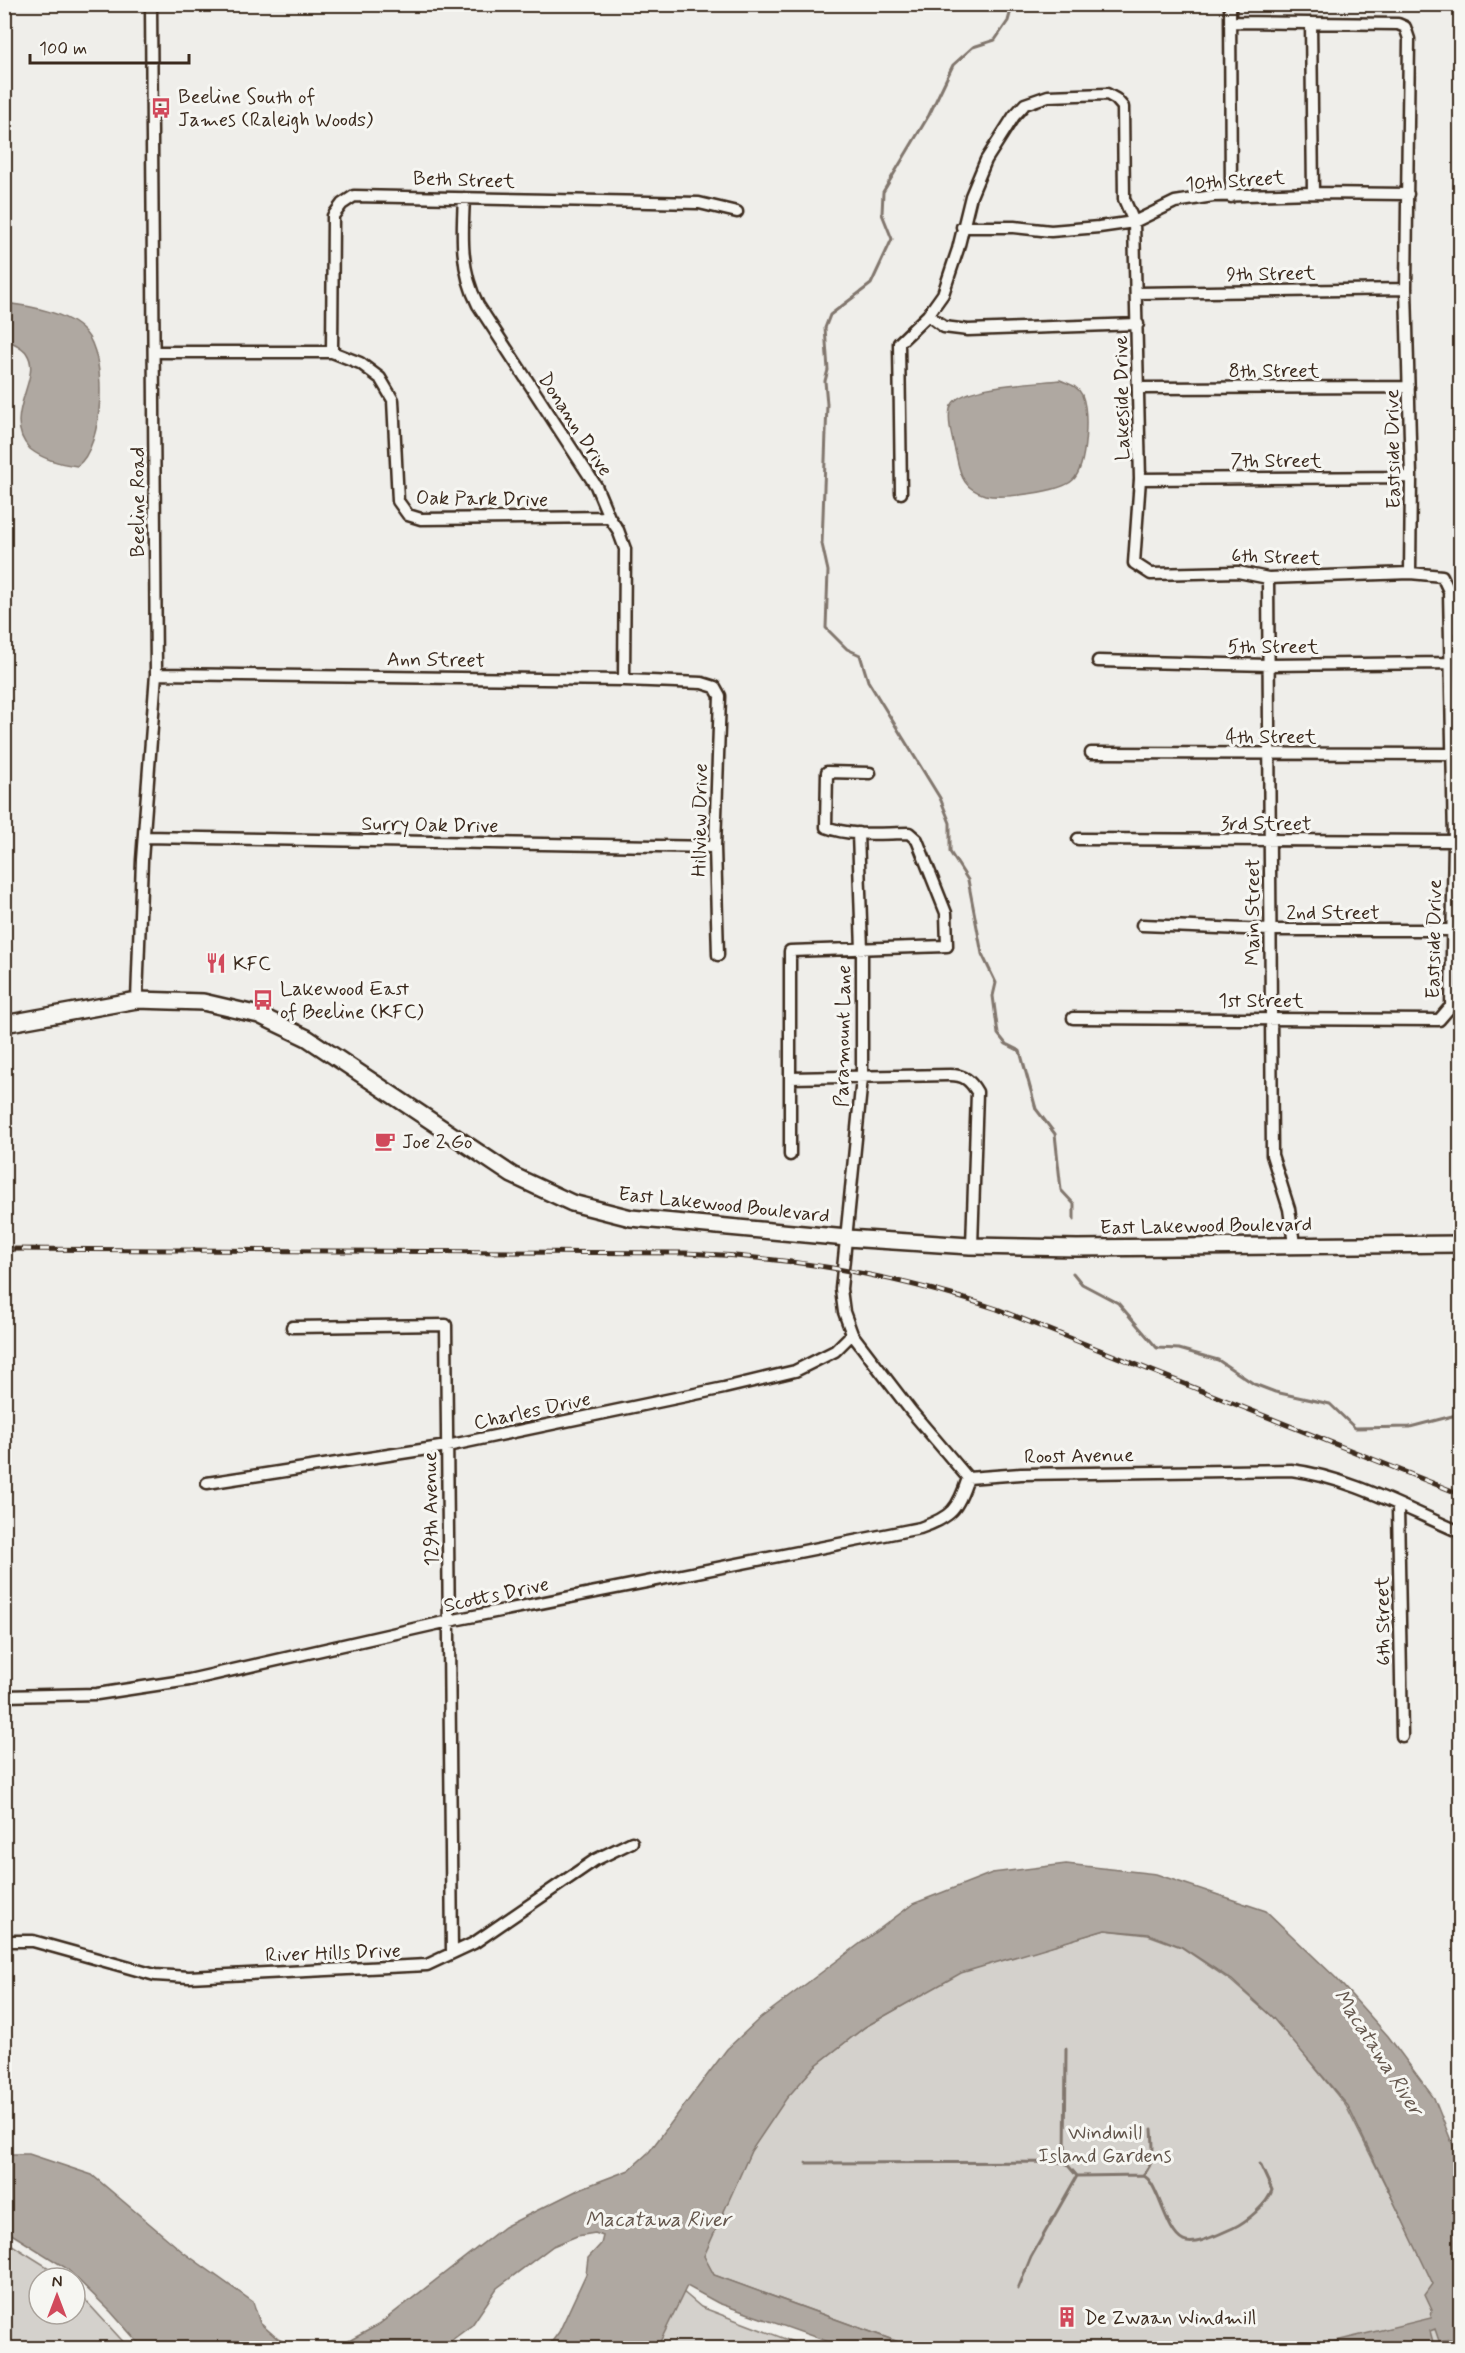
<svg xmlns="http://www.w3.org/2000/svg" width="1465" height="2353" viewBox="0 0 1465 2353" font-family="Mynerve,sans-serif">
  <rect width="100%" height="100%" fill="#efeeea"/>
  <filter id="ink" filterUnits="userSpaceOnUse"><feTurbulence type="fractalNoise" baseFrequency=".0167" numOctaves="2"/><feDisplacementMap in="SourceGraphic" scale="12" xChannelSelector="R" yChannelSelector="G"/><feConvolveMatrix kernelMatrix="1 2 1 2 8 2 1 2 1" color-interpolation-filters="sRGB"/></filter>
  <g filter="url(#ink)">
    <path fill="#d4d1cc" stroke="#887e75" stroke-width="1.5" d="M1105 1930 1148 1935 1181 1947 1231 1981 1272 2017 1299 2048 1346 2106 1434 2283 1453 2348H915L714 2275 703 2256 751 2150 785 2099 815 2066 865 2027 961 1972Z
      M4 2240 65 2278H39V2314H75V2289L129 2348H5Z
      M675 2285 701 2307 809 2348H618Z"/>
    <path fill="#afa8a1" stroke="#81766d" stroke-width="1.5" d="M5 303C30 306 67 312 85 332 108 357 104 446 77 466 60 464 44 460 30 449 0 417 43 378 27 354 23 346 12 343 5 339Z
      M1060 380C1069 384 1078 386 1082 395 1089 412 1087 466 1073 480 1061 492 1002 499 985 495 965 489 961 478 957 459 954 444 947 424 950 409 954 384 1038 383 1060 380Z
      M1066 1864 1156 1874 1266 1911 1336 1978 1388 2036 1434 2098 1460 2163V2348H1454L1450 2339 1439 2341 1435 2329 1430 2331 1433 2342 1407 2348H1307L1431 2318 1432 2310 1425 2295 1433 2284 1348 2106 1272 2017 1232 1980 1182 1947 1149 1934 1105 1930 961 1973 865 2027 815 2066 786 2099 751 2151 704 2256 714 2275 915 2348H846L718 2303 687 2286 657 2348H547L559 2332 586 2274 588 2258 601 2244 603 2236 595 2233 577 2236 553 2246 497 2288 472 2325 441 2348H336L378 2325 504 2227 582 2188 629 2170 649 2152 727 2049 758 2020 913 1904 992 1873Z
      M5 2154H29L92 2175 183 2252 253 2302 260 2323 278 2339 297 2348H143L111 2312 66 2268 5 2230Z"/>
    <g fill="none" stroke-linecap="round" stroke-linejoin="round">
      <path stroke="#81766d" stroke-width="3" d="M1019 4 1011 10 1008 21 995 40 973 47 953 65 929 115 883 192 882 214 892 239 871 284 830 315 825 328 828 370 825 381 827 404 822 544 828 571 826 628 847 649 860 655 868 681 940 798 950 823V852L968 880 982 954 996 983 993 996 998 1034 1006 1044 1020 1051 1036 1109 1055 1134 1061 1190 1074 1204V1220
        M1073 1273 1082 1284 1118 1303 1157 1348 1179 1349 1218 1360 1254 1384 1275 1392 1330 1404 1355 1428 1410 1427 1460 1414
        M1065 2162 1066 2049
        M806 2163 1065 2162 1077 2176 1031 2257 1018 2289
        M1143 2175C1156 2162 1153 2145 1152 2129
        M1078 2176 1143 2175C1151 2180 1154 2188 1158 2197 1179 2249 1180 2252 1233 2228 1246 2222 1268 2204 1272 2190L1260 2164"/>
      <g stroke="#3b2a1e" stroke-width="15">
        <path id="minor" d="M1230 4 1231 197
          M1231 22 1398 24 1405 27 1409 39 1406 289 1411 477 1410 573
          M1311 23 1313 193
          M464 198C462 235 460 270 478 305L596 486 609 517 618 530 625 549 624 680
          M962 227H1014L1051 231 1099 227 1134 222 1175 202 1213 196 1313 193 1408 194
          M1137 293 1406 289
          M928 315 944 327 968 330 1138 324
          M154 352H332L360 363 380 378 393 400 398 501 408 515 421 519 609 517
          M332 352 333 216 342 204 354 196 699 203 737 212
          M1139 388 1409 387
          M1140 479 1411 477
          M901 493 899 343 928 315 943 294 958 249 971 196 986 160 1014 116 1025 104 1048 96 1107 94 1116 99 1123 107 1124 199 1134 222 1140 479 1134 563 1151 574 1238 572 1268 578 1410 573 1442 576 1449 591 1454 841 1451 1006 1439 1020 1073 1018
          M1268 578 1272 1155 1289 1209 1294 1244
          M1098 661 1269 665 1448 663
          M156 674 624 680 702 683 715 687 720 696 715 847 718 955
          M1091 753 1451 754
          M858 833 862 950V1078L841 1289 844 1312 852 1334 911 1411 968 1478 1021 1474 1291 1470C1349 1477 1406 1509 1460 1532
          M144 837 715 847
          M1078 839 1454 841
          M1142 925 1270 930H1451
          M137 1000 142 860 156 674 151 4
          M790 1078 950 1075C964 1075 970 1080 977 1092L972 1246
          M790 1155V951L947 946 946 913 917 840 909 833C882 833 852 837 826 827L827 772 870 773
          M292 1327 446 1325 452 1953
          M207 1483 447 1446 724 1388 795 1371 835 1351 852 1334
          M1398 1506 1402 1736
          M4 1696 97 1694 189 1680 449 1621 920 1528C952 1517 958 1509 968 1478
          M4 1941H33L155 1975 189 1977 427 1965 474 1943 595 1860 632 1842"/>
      </g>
      <g stroke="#3b2a1e" stroke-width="20">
        <path id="secondary" d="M4 1024 137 1000 203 1002 259 1015 307 1038 512 1175 572 1203 631 1218 847 1238 970 1246 1077 1248 1460 1244"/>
      </g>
      <use href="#minor" stroke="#f6f6f2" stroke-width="10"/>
      <use href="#secondary" stroke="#f6f6f2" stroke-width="15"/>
      <g stroke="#3b2a1e" stroke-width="5">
        <path id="rail" d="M4 1249 685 1253C792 1257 895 1275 997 1309L1460 1494"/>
      </g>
      <use href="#rail" stroke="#f6f6f2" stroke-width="3" stroke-dasharray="9" stroke-linecap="butt"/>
    </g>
  </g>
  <defs>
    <g id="bus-bare" transform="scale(1.62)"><path d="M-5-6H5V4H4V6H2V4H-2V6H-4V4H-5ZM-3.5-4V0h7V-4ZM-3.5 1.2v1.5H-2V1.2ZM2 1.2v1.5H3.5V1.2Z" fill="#d1495b" stroke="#f6f6f2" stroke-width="2.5" paint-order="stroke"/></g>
    <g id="restaurant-bare" transform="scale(1.62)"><path d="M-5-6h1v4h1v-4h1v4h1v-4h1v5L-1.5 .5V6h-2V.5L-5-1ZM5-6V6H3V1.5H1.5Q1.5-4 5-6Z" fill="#d1495b" stroke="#f6f6f2" stroke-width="2.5" paint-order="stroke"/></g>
    <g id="cafe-bare" transform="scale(1.62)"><path d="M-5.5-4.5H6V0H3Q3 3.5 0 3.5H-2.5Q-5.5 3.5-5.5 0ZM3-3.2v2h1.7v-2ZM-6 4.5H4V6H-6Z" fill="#d1495b" stroke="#f6f6f2" stroke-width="2.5" paint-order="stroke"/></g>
    <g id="building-bare" transform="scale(1.62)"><path d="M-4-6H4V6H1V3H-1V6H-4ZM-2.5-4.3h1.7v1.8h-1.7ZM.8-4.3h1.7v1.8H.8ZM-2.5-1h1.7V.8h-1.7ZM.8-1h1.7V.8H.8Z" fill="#d1495b" stroke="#f6f6f2" stroke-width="2.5" paint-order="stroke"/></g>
  </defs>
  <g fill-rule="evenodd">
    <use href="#bus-bare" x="161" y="108"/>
    <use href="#restaurant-bare" x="216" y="963"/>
    <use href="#bus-bare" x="263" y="1000"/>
    <use href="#cafe-bare" x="385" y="1141"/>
    <use href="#building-bare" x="1067" y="2317"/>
  </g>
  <g text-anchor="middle" stroke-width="6" stroke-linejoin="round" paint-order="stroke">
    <g font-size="20" fill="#3b2a1e" stroke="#f6f6f2" text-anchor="start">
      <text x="178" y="103">Beeline South of<tspan x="178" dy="23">James (Raleigh Woods)</tspan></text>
      <text x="233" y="970">KFC</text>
      <text x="280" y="995">Lakewood East<tspan x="280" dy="23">of Beeline (KFC)</tspan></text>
      <text x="402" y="1148">Joe 2 Go</text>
      <text x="1084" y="2324">De Zwaan Windmill</text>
    </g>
    <g font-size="20" fill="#3b2a1e" stroke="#f6f6f2">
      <text transform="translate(464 179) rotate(2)" y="7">Beth Street</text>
      <text transform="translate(1235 180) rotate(-4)" y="7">10th Street</text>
      <text transform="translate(1271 273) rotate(-1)" y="7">9th Street</text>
      <text x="1274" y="377">8th Street</text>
      <text transform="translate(1121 398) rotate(-91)" y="7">Lakeside Drive</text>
      <text transform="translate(576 424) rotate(57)" y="7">Donann Drive</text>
      <text transform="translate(1392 449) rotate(-91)" y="7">Eastside Drive</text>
      <text x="1276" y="467">7th Street</text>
      <text transform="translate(482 498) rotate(1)" y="7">Oak Park Drive</text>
      <text transform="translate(137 502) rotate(-90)" y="7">Beeline Road</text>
      <text transform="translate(1276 556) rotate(2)" y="7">6th Street</text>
      <text x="1273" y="653">5th Street</text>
      <text transform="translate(436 659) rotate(1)" y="7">Ann Street</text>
      <text x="1271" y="743">4th Street</text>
      <text transform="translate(699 820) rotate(-89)" y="7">Hillview Drive</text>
      <text x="1266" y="830">3rd Street</text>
      <text transform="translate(430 824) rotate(1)" y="7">Surry Oak Drive</text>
      <text transform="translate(1252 912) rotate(-90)" y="7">Main Street</text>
      <text x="1333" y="919">2nd Street</text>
      <text transform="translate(1433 939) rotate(-89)" y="7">Eastside Drive</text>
      <text x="1261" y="1007">1st Street</text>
      <text transform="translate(842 1036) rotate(-89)" y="7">Paramount Lane</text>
      <text transform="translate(724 1204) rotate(6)" y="7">East Lakewood Boulevard</text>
      <text transform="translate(1206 1225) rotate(-1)" y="7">East Lakewood Boulevard</text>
      <text transform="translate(532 1410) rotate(-12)" y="7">Charles Drive</text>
      <text transform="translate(1079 1455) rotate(-1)" y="7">Roost Avenue</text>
      <text transform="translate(430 1509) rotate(-91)" y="7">129th Avenue</text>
      <text transform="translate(496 1594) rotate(-12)" y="7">Scotts Drive</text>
      <text transform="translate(1382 1621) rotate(-91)" y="7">6th Street</text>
      <text transform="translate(333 1952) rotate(-2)" y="7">River Hills Drive</text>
    </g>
    <g font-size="20" fill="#61544a" stroke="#f6f6f2">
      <text x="1105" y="2139">Windmill<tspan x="1105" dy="23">Island Gardens</tspan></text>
    </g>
    <g font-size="21" font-style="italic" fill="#64564c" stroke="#f6f6f2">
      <text transform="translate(1379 2052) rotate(57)" y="7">Macatawa River</text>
      <text x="658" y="2226">Macatawa River</text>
    </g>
  </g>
  <rect width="1465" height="2353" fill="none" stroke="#f6f6f2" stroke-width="24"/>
  <rect x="12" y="12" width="1441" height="2329" fill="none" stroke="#3b2a1e" stroke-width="2" filter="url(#ink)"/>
  <g transform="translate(57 2296)"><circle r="28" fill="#f6f6f2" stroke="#aba49d" stroke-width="1.5"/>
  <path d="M0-4.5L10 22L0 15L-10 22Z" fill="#d1495b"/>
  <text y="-9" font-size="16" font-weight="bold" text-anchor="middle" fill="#3b2a1e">N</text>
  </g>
  <path d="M30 54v9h159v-9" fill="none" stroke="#3b2a1e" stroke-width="3"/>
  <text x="39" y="54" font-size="18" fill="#3b2a1e" stroke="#f6f6f2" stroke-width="4.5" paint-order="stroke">100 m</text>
</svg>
